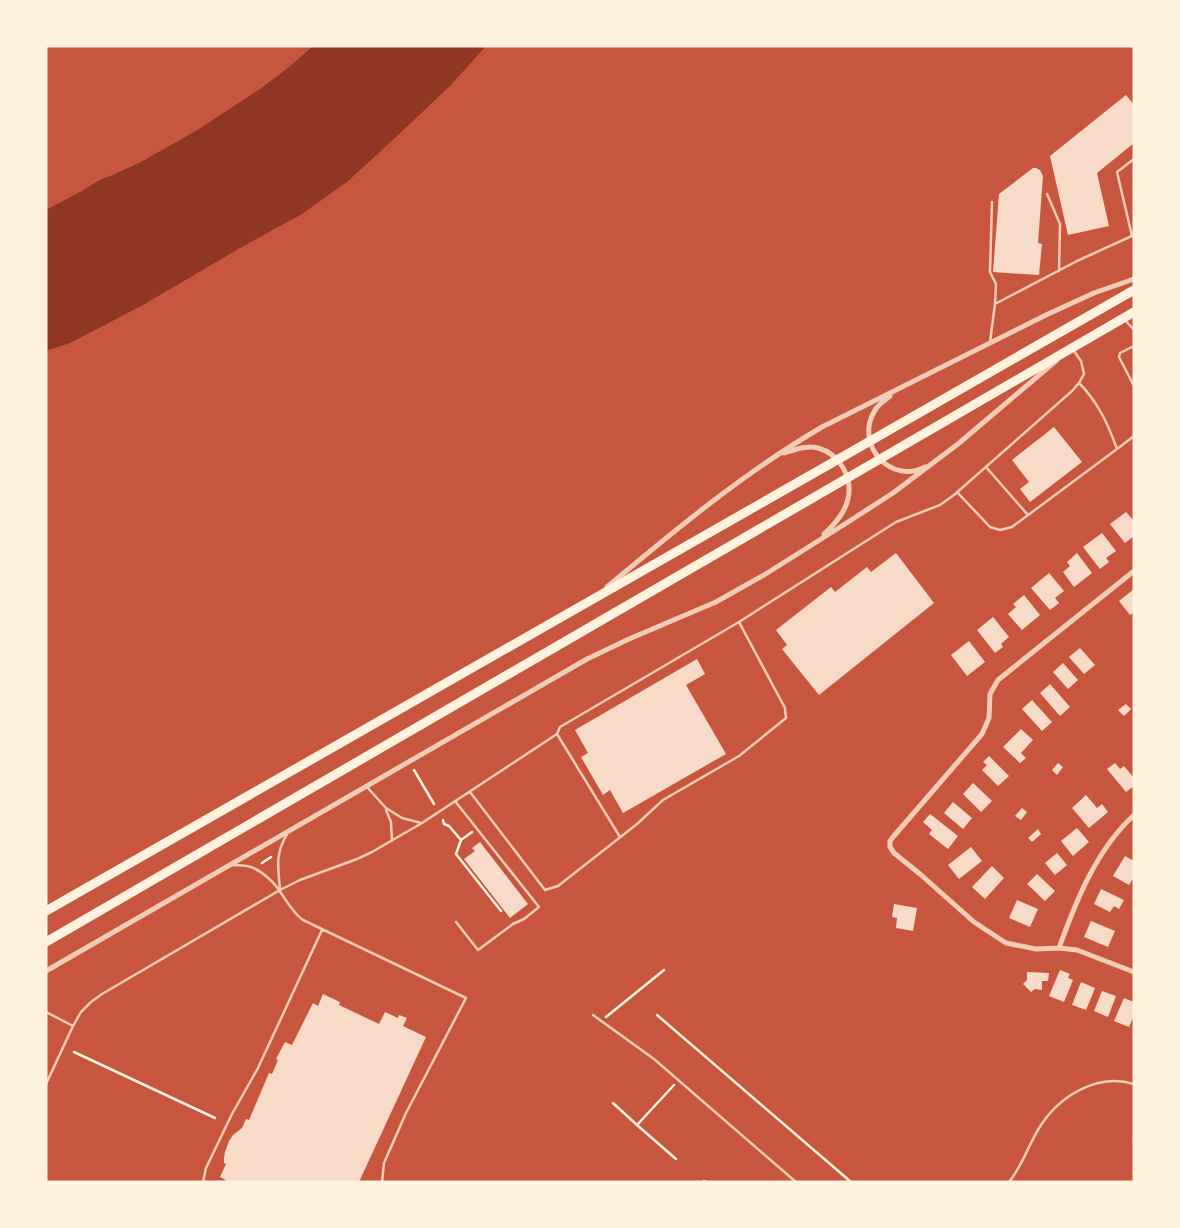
<svg xmlns="http://www.w3.org/2000/svg" width="1180" height="1228" viewBox="0 0 1180 1228" font-family="'Open Sans',sans-serif">
  <rect width="100%" height="100%" fill="#c8553d"/>
  <path fill="#8f3625" d="M313 46H486L450 86 381 151 348 181 302 214 240 248 143 305 70 343 46 351V210L82 191 101 179 108 177 141 162 199 129 260 89 288 68Z"/>
  <path fill="#f7dbc8" d="M1126 95 1134 105V143L1097 173 1109 226 1068 235 1050 156Z
    M1033 168H1036L1040 170 1043 176 1038 243 1042 244 1039 275 993 272 999 194Z
    M1054 427 1082 462 1030 502 1020 489 1029 482 1012 460Z
    M1126 512 1134 521V536L1125 543 1110 524Z
    M1102 533 1116 551 1106 558 1109 562 1100 569 1083 547Z
    M896 553 934 603 819 695 782 649 787 645 776 630 831 587 835 592 867 567 871 572Z
    M1077 553 1092 573 1074 587 1063 572 1070 566 1067 562Z
    M1049 573 1064 591 1055 598 1059 603 1050 610 1031 588Z
    M1134 589V612L1130 615 1119 601Z
    M1024 595 1040 615 1022 630 1008 614 1016 607 1013 604Z
    M993 617 1009 637 1001 644 1003 647 995 653 977 630Z
    M969 641 985 662 967 676 951 655Z
    M1080 648 1095 665 1084 674 1069 657Z
    M697 659 705 674 686 685 726 754 623 813 610 790 603 795 581 757 588 753 575 730Z
    M1063 663 1078 680 1068 689 1053 672Z
    M1050 684 1070 707 1060 716 1040 693Z
    M1032 700 1052 722 1042 731 1022 709Z
    M1126 704 1131 709 1124 716 1118 710Z
    M1021 729 1033 740 1021 753 1026 758 1020 763 1003 747Z
    M989 756 1009 776 998 786 982 770 987 765 983 762Z
    M1058 763 1063 767 1057 775 1052 770Z
    M1115 763 1120 769 1124 766 1134 778V786L1126 792 1107 769Z
    M973 783 992 801 981 812 963 794Z
    M1086 795 1097 808 1102 804 1108 812 1089 828 1072 808Z
    M953 802 972 818 963 829 944 813Z
    M1022 808 1027 812 1021 820 1015 816Z
    M930 814 958 836 948 849 929 834 932 830 923 822Z
    M1077 828 1089 842 1073 856 1061 841Z
    M1038 829 1041 834 1032 842 1028 838Z
    M480 842 528 904 510 918 464 859 475 851 472 848Z
    M971 847 982 861 959 879 948 865Z
    M1057 853 1067 865 1055 875 1045 863Z
    M1125 856 1134 861V877L1129 885 1113 876Z
    M992 866 1004 878 985 899 972 887Z
    M1037 874 1055 891 1045 901 1027 884Z
    M1101 889 1124 900 1119 909 1114 906 1110 912 1094 904Z
    M1017 900 1038 909 1030 927 1009 918Z
    M894 904 917 908 913 931 896 928 897 918 892 917Z
    M1091 921 1115 931 1108 947 1084 937Z
    M1060 970 1070 974 1068 978 1073 980 1064 1002 1049 996Z
    M1027 972 1049 973 1048 981H1042V990L1035 989 1031 992 1023 984 1027 980Z
    M1081 982 1095 988 1086 1010 1072 1005Z
    M1102 991 1116 996 1108 1017 1094 1011Z
    M323 994 340 1002 339 1005 379 1024 385 1012 398 1018 399 1015 407 1018 403 1026 426 1037 359 1182H229L220 1177 226 1164 224 1163V1158L225 1152 229 1141 233 1135 242 1128 246 1119 249 1120 269 1073 272 1074 278 1060 276 1059 285 1042 292 1045 313 1003 318 1006Z
    M1124 998 1134 1002V1015L1129 1027 1114 1021Z"/>
  <g fill="none" stroke-linecap="round" stroke-linejoin="round">
    <path stroke="#fff3e0" stroke-width="2.5" d="M414 770 434 804
      M443 820 444 824 449 826 461 840 456 854 501 911
      M461 840 472 832
      M262 863 271 857
      M657 1015 851 1182
      M606 1017 664 970
      M74 1052 215 1118
      M674 1085 637 1125 676 1159
      M613 1103 637 1125
      M704 1181 706 1182"/>
    <path stroke="#f1ccb7" stroke-width="2.5" d="M1047 194 1060 224 1059 271
      M1132 236 1117 172 1134 159
      M995 304 1077 261 1134 235
      M1124 319 1134 330
      M990 342 995 304 996 284 990 272 992 202
      M1134 346 1120 353 1119 357 1134 386
      M1117 449 1134 436
      M986 467 1028 515
      M957 492 990 527 1000 530 1012 527 1117 449C1108 424 1098 402 1079 383
      M367 787 386 808 402 818 421 823
      M470 792 545 890 558 886 637 824 663 800 739 756 786 718 785 708 739 622
      M455 801 539 907 524 919 513 924 478 950 456 922
      M386 810 391 822 392 841
      M620 837 557 734 560 727 739 622 896 522 940 505 954 495 1072 391 1079 383 1084 374 1081 361 1074 351
      M231 865C238 865 245 865 251 867 262 871 275 883 281 893 288 903 293 913 303 920L466 998 406 1113 384 1163 382 1182
      M280 889C278 866 275 855 287 834
      M46 1012 73 1026
      M593 1015 654 1059 796 1182
      M46 1084 73 1026 81 1012 91 1002 102 994 280 890 300 880 357 859 372 852 422 823 557 734
      M1134 1133V1145
      M203 1182 206 1168 232 1114 258 1068 322 930
      M1009 1182C1023 1165 1029 1143 1041 1125 1061 1095 1098 1073 1134 1084"/>
    <path stroke="#f1ccb7" stroke-width="5" d="M890 396C884 401 877 405 874 412 855 445 891 485 925 467
      M784 453C794 450 806 445 818 448 840 454 853 478 848 499 845 513 834 525 824 534
      M1134 571 998 680 990 694 989 718 982 734 893 837 890 841V847L894 853 920 874 974 922 1006 943 1036 949 1059 948 1077 950 1134 972
      M607 587C675 530 745 472 822 427L1046 315 1094 293 1134 279
      M1059 948C1076 901 1096 850 1134 815
      M46 971 587 659 629 639 716 602 764 575 845 524 893 493 958 444 1057 360"/>
    <path stroke="#fff3e0" stroke-width="9" d="M46 911 837 460 1134 290
      M46 942 1134 312"/>
  </g>
  <rect width="1180" height="1228" fill="none" stroke="#fff3e0" stroke-width="95"/>
</svg>
